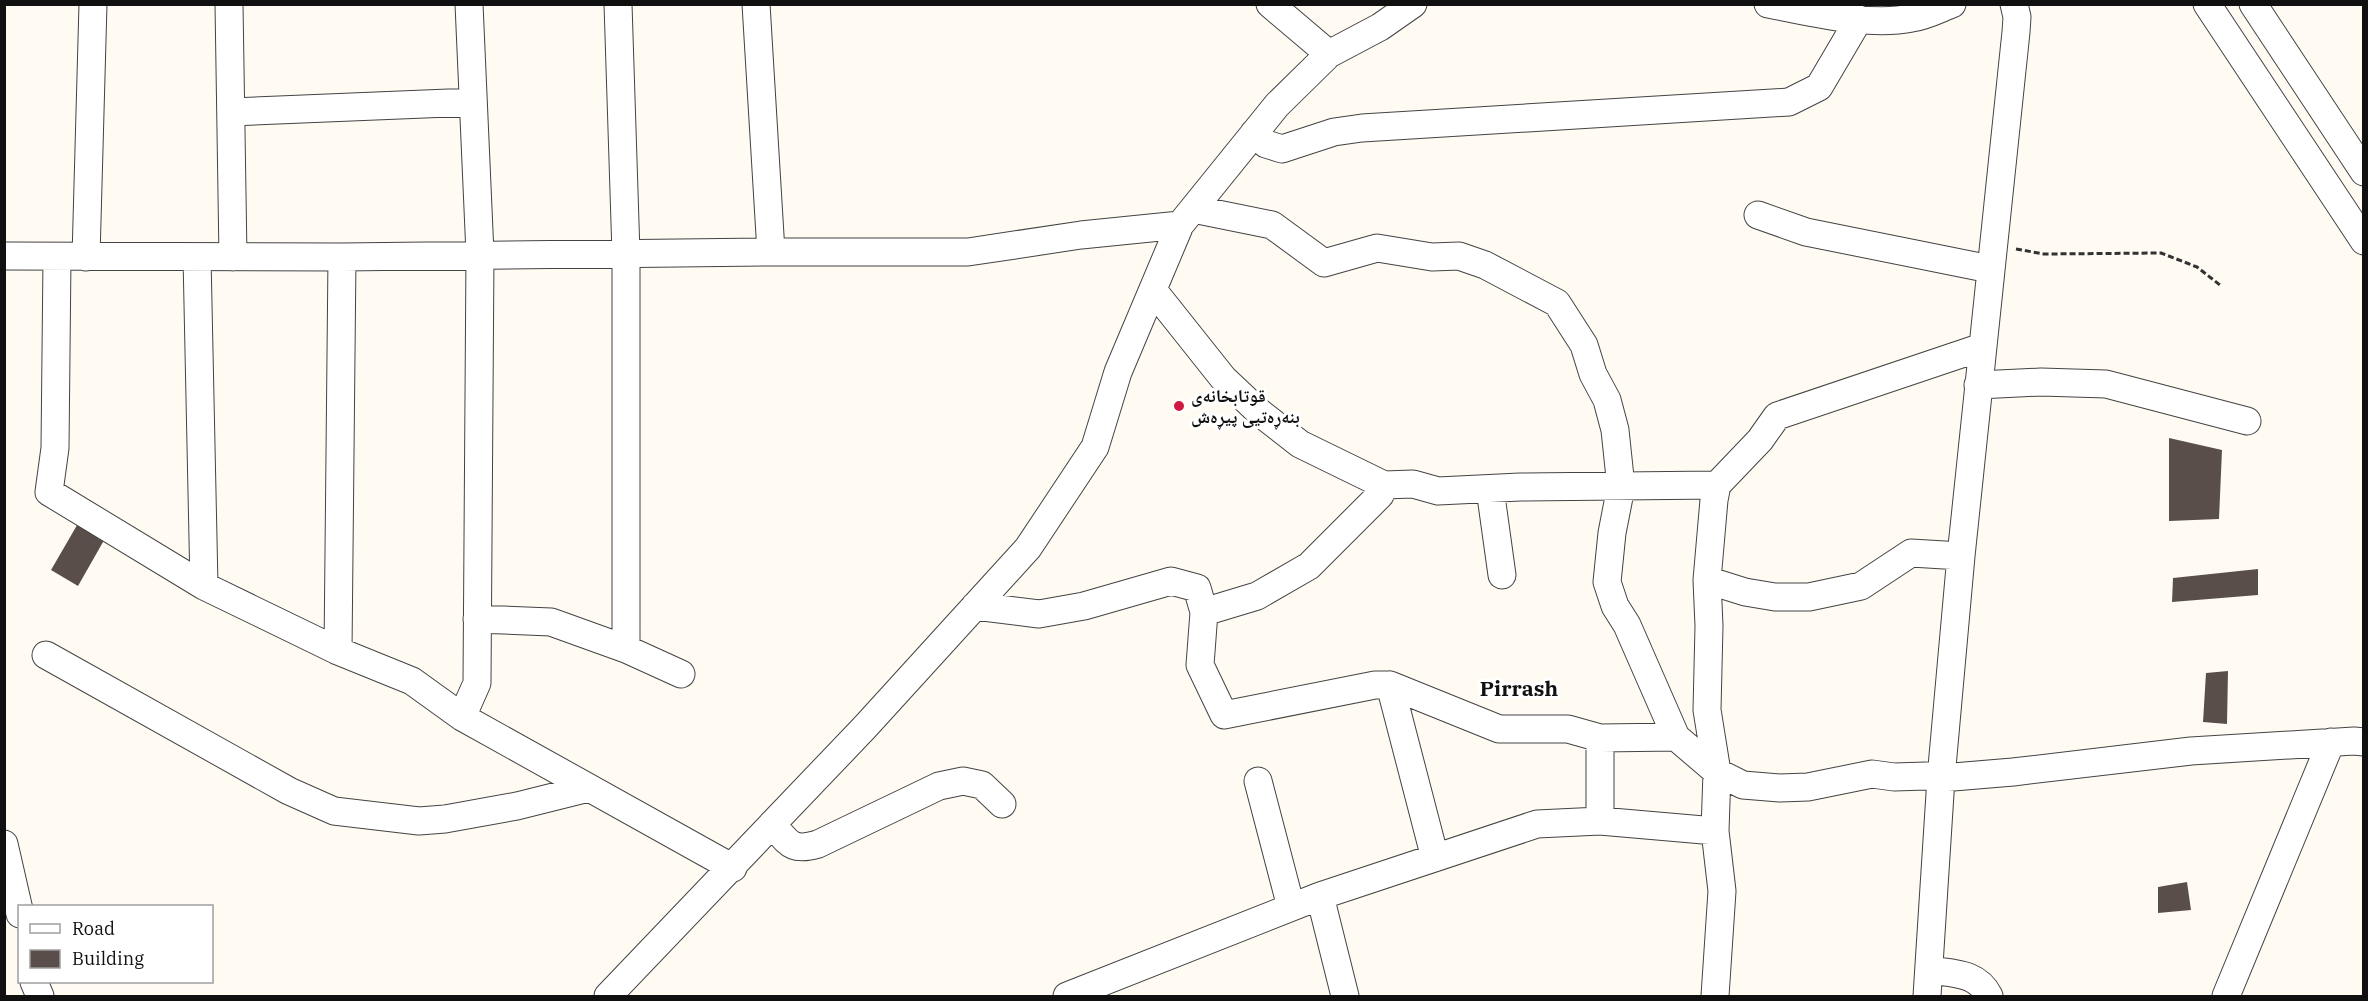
<svg xmlns="http://www.w3.org/2000/svg" width="2368" height="1001" viewBox="0 0 2368 1001" font-family="'IBM Plex Serif','Noto Naskh Arabic',serif">
  <rect width="100%" height="100%" fill="#fffbf3"/>
  <path fill="#5a4e4b" d="M2169 438 2222 450 2219 519 2169 521Z
    M80 520 107 535 78 586 51 570Z
    M2258 569V595L2172 602 2173 578Z
    M2228 671 2227 724 2203 722 2206 673Z
    M2187 882 2191 910 2158 913V887Z"/>
  <g fill="none" stroke-linecap="round" stroke-linejoin="round">
    <g stroke="#434343" stroke-width="29">
      <path id="minor" d="M229 4 233 257
        M618 4 626 254V649
        M756 4 771 252
        M1270 4 1329 54
        M1768 4C1812 12 1868 27 1912 18 1926 16 1939 9 1952 4
        M2207 4 2364 241
        M2253 4 2364 172
        M231 112 473 102
        M1254 133 1266 144 1282 149 1334 132 1362 128 1789 102 1819 87 1859 19
        M1193 209 1272 225 1324 263 1377 248 1432 257 1459 256 1485 265 1557 303 1584 345 1593 374 1607 400 1615 430 1621 487 1612 533 1607 582 1615 606 1627 625 1676 737 1717 772 1743 785 1780 788 1808 787 1872 774 1894 777 1926 776 1941 778 2013 772 2191 751 2354 741 2364 742
        M1758 215 1806 232 1990 269
        M4 256 342 257 771 252H968L1081 235 1180 225
        M86 257 93 4
        M197 257 204 586
        M57 258 55 448 49 492 204 586 338 651 412 681 462 717 733 868
        M1153 290 1223 378 1259 412 1300 444 1384 485 1413 484 1438 491 1520 487 1717 485
        M1978 385 2041 382 2106 384 2247 421
        M1490 489 1502 575
        M1707 580 1745 592 1775 597H1809L1861 586 1911 553 1961 556
        M975 606 1039 614 1084 606 1171 581 1197 588 1204 612 1200 665 1224 715 1375 685H1390L1499 729H1568L1600 738
        M1204 612 1257 596 1309 566 1380 495 1384 485
        M477 619 551 622 626 649 681 674
        M338 651 342 257
        M46 655 289 791 334 811 419 821 445 819 517 806 589 788
        M1390 685 1435 858
        M462 717 477 683 480 254 469 4
        M1258 781 1291 907
        M1600 821 1715 831
        M772 824C789 843 791 852 818 844L939 786 963 781 982 785 1002 804
        M4 844 20 914
        M1320 896 1345 996
        M1929 970C1954 974 1977 972 1989 996
        M34 982 40 996
        M608 996 865 727 1028 548 1095 447 1118 372 1180 225 1277 105 1329 54 1380 27 1413 4
        M1067 996 1320 896 1537 824 1600 821V738L1676 737
        M1715 996 1722 891 1715 831 1717 772 1707 710 1709 626 1707 580 1714 500 1717 485 1760 440 1777 416 1982 347
        M1927 996 1941 778 1961 556 2016 32 2017 17 2014 4
        M2226 996 2331 742"/>
    </g>
    <path stroke="#323232" stroke-width="3" stroke-dasharray="6 3" stroke-linecap="butt" d="M2016 249 2044 254 2161 253 2197 267 2220 285"/>
    <use href="#minor" stroke="#fff" stroke-width="27"/>
  </g>
  <circle fill="#d01840" stroke="#fff" stroke-width="2" cx="1179" cy="406" r="6"/>
  <g text-anchor="middle" stroke-width="6" stroke-linejoin="round" paint-order="stroke">
    <g font-size="18" font-weight="bold" fill="#101010" stroke="#fff" text-anchor="start">
      <text x="1191" y="402">قوتابخانەی<tspan x="1191" dy="21">بنەڕەتیی پیڕەش</tspan></text>
    </g>
    <g font-size="21" font-weight="bold" fill="#101010" stroke="#fff">
      <text x="1519" y="696">Pirrash</text>
    </g>
  </g>
  <rect width="2368" height="1001" fill="none" stroke="#101010" stroke-width="12"/>
  <rect x="18" y="905" width="195" height="78" fill="#ffffff" stroke="#9f9f9f" stroke-width="1.5"/>
  <rect x="30" y="924" width="30" height="9" fill="#ffffff" stroke="#9f9f9f" stroke-width="1.5"/>
  <text x="72" y="935" font-size="18" fill="#101010">Road</text>
  <rect x="30" y="950" width="30" height="18" fill="#5a4e4b" stroke="#9f9f9f" stroke-width="1.5"/>
  <text x="72" y="965" font-size="18" fill="#101010">Building</text>
</svg>
